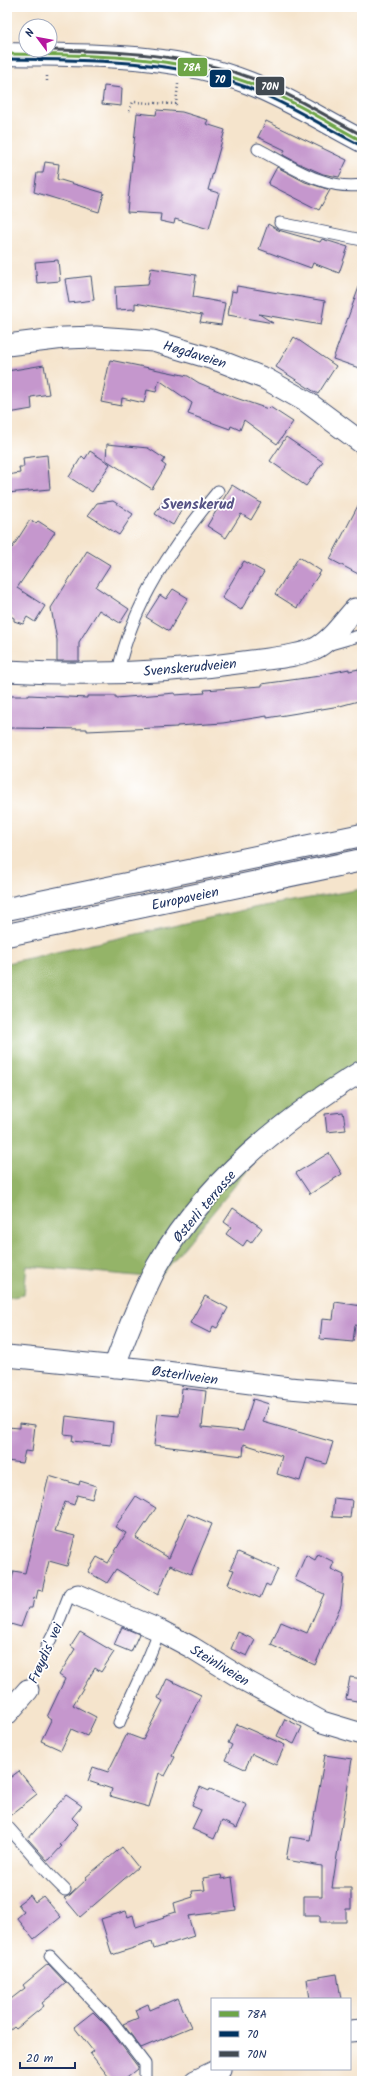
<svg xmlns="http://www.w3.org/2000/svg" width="369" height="2088" viewBox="0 0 369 2088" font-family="Kalam,sans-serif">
  <rect width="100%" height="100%" fill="#fff"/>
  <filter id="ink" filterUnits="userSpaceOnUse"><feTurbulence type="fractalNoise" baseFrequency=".025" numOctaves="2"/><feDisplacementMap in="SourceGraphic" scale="8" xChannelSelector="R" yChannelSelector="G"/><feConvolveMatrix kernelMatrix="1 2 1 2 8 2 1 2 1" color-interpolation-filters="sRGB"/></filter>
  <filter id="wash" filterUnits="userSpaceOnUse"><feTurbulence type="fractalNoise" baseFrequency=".012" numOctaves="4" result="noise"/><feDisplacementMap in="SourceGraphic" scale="16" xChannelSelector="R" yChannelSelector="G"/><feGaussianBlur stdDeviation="0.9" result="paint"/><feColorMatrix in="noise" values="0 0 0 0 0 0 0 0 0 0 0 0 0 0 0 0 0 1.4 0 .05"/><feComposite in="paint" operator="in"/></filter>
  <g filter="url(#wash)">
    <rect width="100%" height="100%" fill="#f5e4cc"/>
    <path fill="#94b467" stroke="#587262" d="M362 889V1075L256 1160 159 1278 27 1266 24 1295 7 1298V963L258 907Z"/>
    <g id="blocks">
      <path fill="#c597cd" d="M104 86 122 88 121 106 102 104Z
        M157 110 182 112 208 120 206 124 225 130 208 190 219 193 209 229 175 219 174 224 160 221 161 214 127 212 137 113 156 115Z
        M266 121 347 160 339 177 323 174 298 163 283 155 285 150 258 137Z
        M45 162 59 164 57 179 104 193 99 212 34 192 37 173H43Z
        M277 167 305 182 330 190 319 210 268 184Z
        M268 224 278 230 320 242 322 239 348 247 339 273 313 263 311 268 259 249Z
        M58 260 60 281 37 283 35 262Z
        M151 268 196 275 193 297 225 303 221 325 200 322 202 315 135 303V309L116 310 115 287 148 285Z
        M91 276 94 300 69 303 65 279Z
        M237 286 325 301 321 325 259 314 273 323 228 315 232 291 236 292Z
        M359 287H362V359L359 368 333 359Z
        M294 337 336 366 318 394 276 367Z
        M110 360 188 376 199 383 236 398 268 409 270 407 293 422 277 444 244 420 240 430 231 426 230 429 188 414 192 403 159 380 156 392 147 390 144 403 122 398 121 406 101 402Z
        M44 365 49 394 31 397 32 409 9 413 7 371Z
        M286 437 323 462 306 486 270 461Z
        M107 444 148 448 165 459 162 463 166 466 152 489 106 460Z
        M90 451 110 464 92 492 69 477 82 456 85 459Z
        M47 455 50 489 7 493V475L20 473 19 467H24L23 458Z
        M232 485 261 503 251 520 241 514 226 538 207 526Z
        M362 498V576L330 559Z
        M164 500 181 511 173 525 155 514Z
        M113 501 133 514 119 535 88 515 97 503Z
        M30 520 36 523 38 521 55 532 17 588 45 606 35 622 27 617 23 624 14 621V618L7 614V545L12 548Z
        M87 551 110 565 96 587 129 609 120 623 99 610 79 642V661H57V640L51 608Z
        M299 557 321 571 297 608 275 594Z
        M244 561 264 572 241 610 222 598Z
        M173 589 188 598 169 631 146 617 160 595 166 599Z
        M349 669V671L359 669 362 700 340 706 267 718V716L223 723 177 726V727L87 731V729L7 728V696H29V695L87 698V696H116V698L175 693V695L205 693 204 690 262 686V684L320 676V675Z
        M343 1112 346 1130 327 1132 325 1114Z
        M329 1153 342 1174 310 1194 296 1173Z
        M233 1208 262 1228 251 1243 247 1240 243 1246 226 1234 231 1227 224 1222Z
        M205 1296 228 1308 217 1328 213 1326 210 1333 190 1323Z
        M335 1302 362 1306V1326L355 1325 353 1342 320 1339 322 1319 333 1320Z
        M182 1388 206 1391 202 1427 243 1431 253 1399 269 1404 263 1422 333 1442 326 1464 307 1458 300 1481 277 1474 282 1456 244 1444 243 1456 154 1445 158 1414 179 1416Z
        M66 1416 113 1422 111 1445 72 1441 73 1435 64 1434Z
        M20 1423 35 1425 32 1452 25 1451 22 1463 7 1461V1427L20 1428Z
        M49 1476 79 1485 80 1481 96 1486 92 1499 77 1495 74 1505 65 1502 55 1531 75 1536 67 1566 49 1561 42 1591 38 1590 36 1599 34 1598 32 1608H28L21 1627 7 1623V1590H9L14 1571 25 1573Z
        M136 1496 156 1508 136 1538 169 1558 188 1514 212 1524 191 1574 170 1565 158 1595 116 1569 107 1583 88 1572 97 1557 108 1563 126 1533 115 1527Z
        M334 1498 352 1500 350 1518 332 1517Z
        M238 1552 278 1569 270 1586 266 1584 260 1598 228 1584 234 1570 230 1569Z
        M318 1554 334 1562 331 1569 344 1575 341 1605 315 1665 271 1645 281 1622 307 1633 324 1594 295 1580 306 1555 315 1560Z
        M122 1627 139 1634 131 1652 114 1645Z
        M80 1632 114 1652 101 1672 95 1668 73 1705 96 1717 87 1736 71 1729 61 1750 41 1741 51 1720 47 1717 65 1679 59 1675 75 1649 71 1646Z
        M238 1632 255 1640 247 1656 231 1649Z
        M350 1677 362 1679V1702L346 1699Z
        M167 1679 201 1695 172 1755 175 1757 165 1776 159 1773 149 1807 110 1796 112 1789 88 1781 93 1767 108 1772 127 1734 143 1740 163 1701 158 1698Z
        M285 1719 302 1727 294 1744 277 1736Z
        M237 1724 285 1745 276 1765 252 1754 245 1769 225 1760 232 1745 228 1743Z
        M325 1755 352 1759 332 1888H351V1909H346V1922H320V1916H304V1896H322V1866L286 1860 290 1837 310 1840Z
        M19 1771 37 1794 7 1818V1780Z
        M200 1787 209 1791 210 1789 247 1805 237 1828 222 1821 214 1839 192 1829 201 1810 192 1806Z
        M66 1795 82 1806 72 1818 78 1824 60 1845 62 1846 49 1860H47L28 1839Z
        M122 1847 138 1867 80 1917 64 1898 70 1895 87 1879 86 1877Z
        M221 1875 222 1879 232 1877 236 1910 188 1916 194 1936 154 1949 152 1942 112 1955 101 1919 126 1911 128 1917 133 1915 136 1927 164 1918 163 1916 176 1912 174 1903 193 1897 192 1891 205 1890 203 1878Z
        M30 1895 35 1902 43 1896 61 1917 34 1939 17 1918 24 1912 18 1904Z
        M48 1964 66 1983 42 2003 44 2006 16 2029 14 2027 7 2033V2002L25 1988 23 1985Z
        M337 1974 341 1999H310L307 1979Z
        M178 1998 191 2027 141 2048 123 2024 138 2018 135 2010 148 2004 150 2010Z
        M93 2012 107 2026 138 2067V2069L123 2081H112L90 2053 93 2051 74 2027Z"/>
    </g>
  </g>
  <g filter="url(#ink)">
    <use href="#blocks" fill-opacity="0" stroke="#3c4a6e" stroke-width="1"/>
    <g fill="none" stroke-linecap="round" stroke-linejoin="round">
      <g stroke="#3c4a6e" stroke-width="13">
        <path id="service" d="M258 149C289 165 325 191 362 185
          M280 223 362 240
          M327 645 362 635
          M118 672C132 604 174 544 218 491
          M46 1648 55 1631 70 1593 78 1595
          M119 1723C132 1692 149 1662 159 1630
          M7 1826 52 1877 65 1890
          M50 1956 112 2021 145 2064V2081"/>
      </g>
      <g stroke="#3c4a6e" stroke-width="23">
        <path id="minor" d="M7 345 64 338 96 337 153 341 220 361 266 379 307 402 362 443
          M7 671C88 676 171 673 252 661 272 658 295 657 314 649 331 641 343 622 355 609
          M7 1356 158 1371 289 1388 362 1394
          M114 1367C127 1333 140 1298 157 1266 204 1183 282 1120 362 1071
          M78 1595 159 1630 191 1647 246 1681 322 1722 362 1734
          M7 1714 28 1690
          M350 2031 362 2030
          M195 2081 220 2069"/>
      </g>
      <g stroke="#3c4a6e" stroke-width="24">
        <path id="secondary" d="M7 54C90 56 171 52 249 83 288 98 325 122 362 141"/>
      </g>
      <g stroke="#3c4a6e" stroke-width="24">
        <path id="trunk" d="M7 909 362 835
          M7 935 362 860"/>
      </g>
      <path stroke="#3c4a6e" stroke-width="2.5" stroke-dasharray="1 3" stroke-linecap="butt" d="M47 81V76
        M129 111 133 102 176 104 178 84
        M35 1673 40 1661"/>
      <use href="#service" stroke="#fff" stroke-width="11"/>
      <use href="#minor" stroke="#fff" stroke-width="21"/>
      <use href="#secondary" stroke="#fff" stroke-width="22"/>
      <use href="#trunk" stroke="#fff" stroke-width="22"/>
      <g stroke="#fff" stroke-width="6">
        <path id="bus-1" d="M7 54C89 55 171 54 249 83 289 98 325 121 362 141"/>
      </g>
      <g stroke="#fff" stroke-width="6">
        <path id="bus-2" d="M7 59C88 60 169 59 246 87 286 102 322 126 360 145"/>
      </g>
      <g stroke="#fff" stroke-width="6">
        <path id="bus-3" d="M50 50C118 51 186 54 251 78 290 93 325 116 362 135"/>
      </g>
      <use href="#bus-1" stroke="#6da547" stroke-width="3"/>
      <use href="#bus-2" stroke="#003260" stroke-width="3"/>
      <use href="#bus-3" stroke="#424a52" stroke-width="3"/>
    </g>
  </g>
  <g text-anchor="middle" stroke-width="3.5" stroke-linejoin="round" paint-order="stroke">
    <g font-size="14" fill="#1b2f5e" stroke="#fff">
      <text transform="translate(195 354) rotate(17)" y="5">Høgdaveien</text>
      <text transform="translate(190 667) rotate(-5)" y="5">Svenskerudveien</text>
      <text transform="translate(185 898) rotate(-12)" y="5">Europaveien</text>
      <text transform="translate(204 1206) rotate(-50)" y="5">Østerli terrasse</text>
      <text transform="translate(185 1375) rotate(8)" y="5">Østerliveien</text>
      <text transform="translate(45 1653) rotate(-66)" y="5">Frøydis' vei</text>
      <text transform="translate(220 1665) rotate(31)" y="5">Steinliveien</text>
    </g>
    <g font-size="15" font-weight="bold" fill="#565385" stroke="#fff">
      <text x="198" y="509">Svenskerud</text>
    </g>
  </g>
  <g stroke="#fff" stroke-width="1.5">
    <rect x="177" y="57" width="31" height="20" rx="4" fill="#6da547"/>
    <rect x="209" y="69" width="23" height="19" rx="4" fill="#003260"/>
    <rect x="255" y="76" width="30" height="20" rx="4" fill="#424a52"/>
  </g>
  <g font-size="11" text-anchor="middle" font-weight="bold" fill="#fff">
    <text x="192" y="71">78A</text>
    <text x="220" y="83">70</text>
    <text x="270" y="90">70N</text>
  </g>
  <rect width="369" height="2088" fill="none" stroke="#fff" stroke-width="24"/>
  <rect x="211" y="1998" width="140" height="72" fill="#ffffff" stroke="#a4acbf"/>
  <rect x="219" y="2011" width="20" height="6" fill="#6da547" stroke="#a4acbf"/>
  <text x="247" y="2018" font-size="12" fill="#1b2f5e">78A</text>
  <rect x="219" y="2031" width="20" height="6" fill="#003260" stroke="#a4acbf"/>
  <text x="247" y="2038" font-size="12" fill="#1b2f5e">70</text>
  <rect x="219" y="2051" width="20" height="6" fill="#424a52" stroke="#a4acbf"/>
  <text x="247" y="2058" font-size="12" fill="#1b2f5e">70N</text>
  <g transform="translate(38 38) rotate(302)"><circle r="19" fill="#ffffff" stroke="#a4acbf"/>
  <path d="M0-3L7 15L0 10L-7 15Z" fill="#b5179e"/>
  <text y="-6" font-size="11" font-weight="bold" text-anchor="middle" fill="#1b2f5e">N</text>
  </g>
  <path d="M20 2062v6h55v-6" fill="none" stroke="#1b2f5e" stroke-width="2"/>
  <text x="26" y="2062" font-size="12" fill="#1b2f5e" stroke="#ffffff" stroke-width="3" paint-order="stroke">20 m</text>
</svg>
